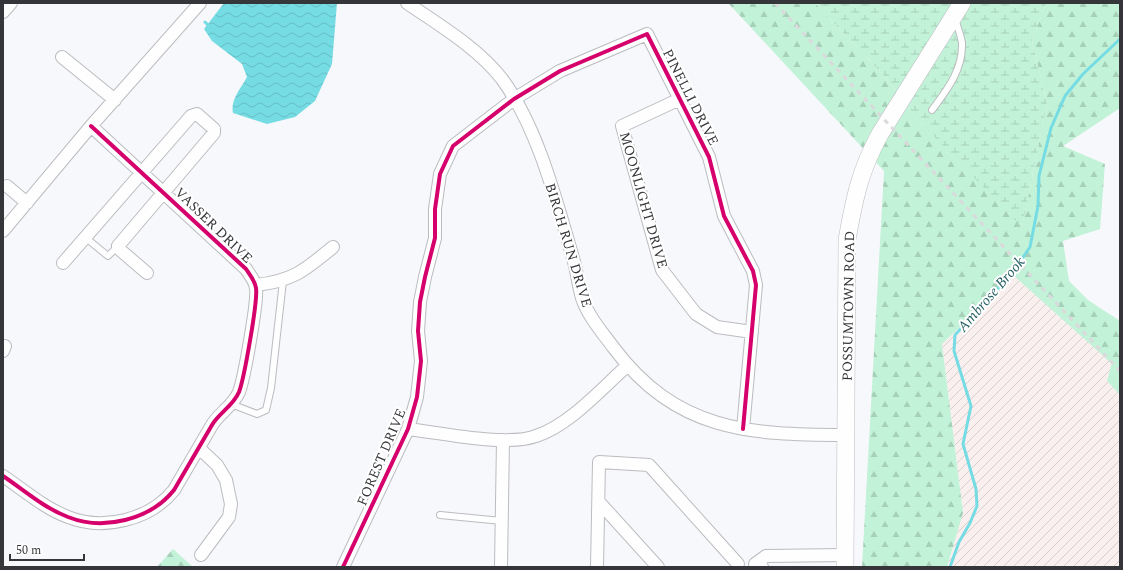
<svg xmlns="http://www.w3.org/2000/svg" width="1123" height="570" viewBox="0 0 1123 570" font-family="Spectral,serif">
  <defs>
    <pattern id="industrial-furrows" width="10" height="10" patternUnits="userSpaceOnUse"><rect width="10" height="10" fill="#faefef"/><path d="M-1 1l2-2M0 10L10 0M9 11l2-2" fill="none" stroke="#d7cece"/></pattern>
    <pattern id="forest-firs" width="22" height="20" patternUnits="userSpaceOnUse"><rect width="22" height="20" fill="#c2f2d7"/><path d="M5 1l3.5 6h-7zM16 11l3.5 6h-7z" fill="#a7d0b9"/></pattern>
    <pattern id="wetland-marsh" width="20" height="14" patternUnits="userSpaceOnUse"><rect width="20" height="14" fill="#c2f2d7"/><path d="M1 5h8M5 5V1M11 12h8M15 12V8" fill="none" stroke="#a7d0b9"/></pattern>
    <pattern id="water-waves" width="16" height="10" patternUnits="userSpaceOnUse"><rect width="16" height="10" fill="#76dce4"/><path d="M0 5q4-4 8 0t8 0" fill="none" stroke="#67bdc4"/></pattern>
  </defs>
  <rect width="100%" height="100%" fill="#f7f8fc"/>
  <path fill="url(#industrial-furrows)" d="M1014 276 1112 362 1107 381 1120 395V567H947L963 513 942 344Z"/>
  <path fill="#c2f2d7" d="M1112 362 1120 371V395L1107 381Z"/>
  <path fill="url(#forest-firs)" d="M728 3H815L886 78 915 117 1022 226 1047 104 1032 41 1046 3H1120V108L1063 146 1105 164 1100 229 1063 241 1069 281 1088 300 1120 321V371L1014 276 942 344 963 513 947 567H862L884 171Z
    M173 549 193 567H157Z"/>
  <path fill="url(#wetland-marsh)" d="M815 3H1046L1032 41 1047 104 1022 227 915 117 886 78Z"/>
  <path fill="url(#water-waves)" d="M224 3H337L332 64 315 101 295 117 267 124 233 113C230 100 241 88 247 77L242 64 212 41 204 29Z"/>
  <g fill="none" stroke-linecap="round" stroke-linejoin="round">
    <path stroke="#76dce4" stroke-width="3" d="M205 22 210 27
      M950 567 959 542 970 523 977 506 976 489 963 444 971 406 954 351 955 335 1013 272 1030 247 1038 206 1039 176 1051 128 1065 96 1083 74 1120 39"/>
    <g stroke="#bbbcbf" stroke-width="8">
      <path id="lane" d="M932 110C947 90 963 70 962 43 961 35 957 26 955 19
        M86 238 108 256 118 246
        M231 404 257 414 266 410 271 388 283 281
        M440 515 502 521"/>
    </g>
    <g stroke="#bbbcbf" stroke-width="14">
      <path id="street" d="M407 3C439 25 478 48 502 79 538 128 556 200 573 258 577 271 578 285 582 298 588 316 602 332 613 347 676 431 748 435 846 435
        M3 12 11 3
        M62 57 115 100
        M680 99 622 126 662 270 696 314 717 327 752 332
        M7 186 27 203
        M3 231 91 126 200 3
        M63 263 191 116 197 114 214 129V133L118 246 119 249 147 273
        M256 285C293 281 305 270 333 247
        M3 351 5 346
        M408 429C441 433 507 447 536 436 570 425 602 388 628 365
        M199 448 217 465 226 480 231 504 229 517 201 555
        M3 476C24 490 44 508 68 517 103 531 150 520 174 490L212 425C219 413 233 406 239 392 244 379 258 301 256 288 255 281 250 275 246 269L91 126
        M599 502 658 567
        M343 567 408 429 417 397 421 361 418 331 420 302 425 277 435 238V209L440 174 453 146 514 99 560 71 647 34 709 157 724 216 753 271 756 285 743 429
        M501 567 503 440
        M597 567 599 462 649 465 738 564
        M762 567 755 564 766 556 845 555"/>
    </g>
    <g stroke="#bbbcbf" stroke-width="18">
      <path id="secondary" d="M845 567 847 240C854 200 860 170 880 134L962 3"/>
    </g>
    <use href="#lane" stroke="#fefeff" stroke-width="6"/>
    <use href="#street" stroke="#fefeff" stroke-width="12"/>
    <use href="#secondary" stroke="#fefeff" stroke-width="17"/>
    <path stroke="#dadadc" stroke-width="3" stroke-dasharray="5 5" stroke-linecap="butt" d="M775 3 1120 371"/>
    <g stroke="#fff" stroke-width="6">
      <path id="cycleway" d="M3 476C24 490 44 508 68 517 103 531 150 520 174 490L212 425C219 413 233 406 239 392 244 379 258 301 256 288 255 281 250 275 246 269L91 126
        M343 567 408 429 417 397 421 361 418 331 420 302 425 277 435 238V209L440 174 453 146 514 99 560 71 647 34 709 157 724 216 753 271 756 285 743 429"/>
    </g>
    <use href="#cycleway" stroke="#d6006c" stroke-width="4"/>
  </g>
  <g text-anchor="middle" stroke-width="4" stroke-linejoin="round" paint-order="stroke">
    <g font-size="14" fill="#353639" stroke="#fff">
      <text transform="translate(691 97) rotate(63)" y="5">PINELLI DRIVE</text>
      <text transform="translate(644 200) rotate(74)" y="5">MOONLIGHT DRIVE</text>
      <text transform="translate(214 225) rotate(44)" y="5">VASSER DRIVE</text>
      <text transform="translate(569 245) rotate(73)" y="5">BIRCH RUN DRIVE</text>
      <text transform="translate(848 306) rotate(-89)" y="5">POSSUMTOWN ROAD</text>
      <text transform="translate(381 457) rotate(-67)" y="5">FOREST DRIVE</text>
    </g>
    <g font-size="15" font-style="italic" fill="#255f63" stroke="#fff">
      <text transform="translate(991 294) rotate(-49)" y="5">Ambrose Brook</text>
    </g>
  </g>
  <rect width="1123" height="570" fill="none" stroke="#353639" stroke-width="8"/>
  <path d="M10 554v6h74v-6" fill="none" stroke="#353639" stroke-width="2"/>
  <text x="16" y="554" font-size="12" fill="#353639" stroke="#ffffff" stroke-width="3" paint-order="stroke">50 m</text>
</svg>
